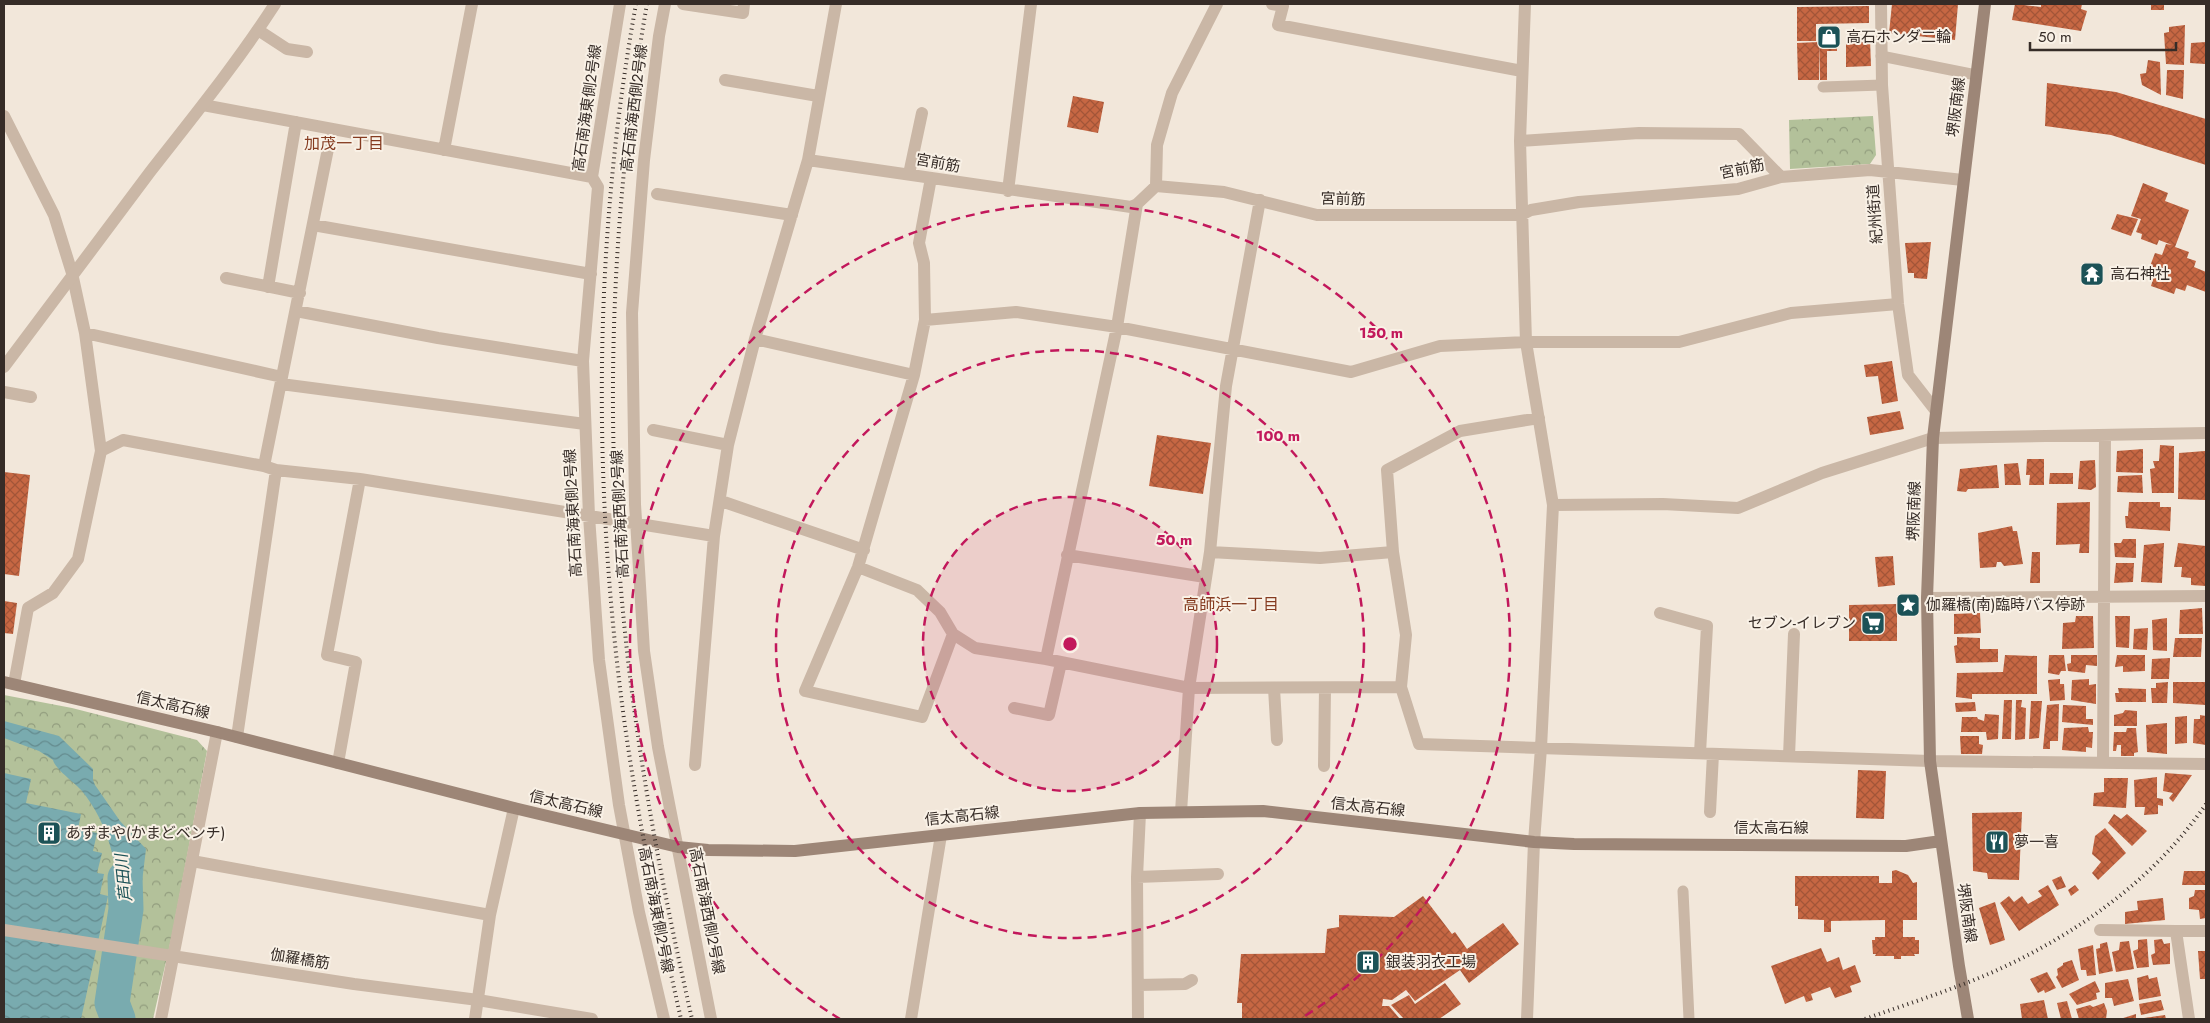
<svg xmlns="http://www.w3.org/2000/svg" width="2210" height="1023" viewBox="0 0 2210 1023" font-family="Jost,'Noto Sans JP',sans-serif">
  <defs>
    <pattern id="forest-crowns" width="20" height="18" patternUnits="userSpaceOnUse" patternTransform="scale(1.25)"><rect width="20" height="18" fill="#b3c19a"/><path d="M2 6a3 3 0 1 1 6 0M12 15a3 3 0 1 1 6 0" fill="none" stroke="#929d7e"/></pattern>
    <pattern id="water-waves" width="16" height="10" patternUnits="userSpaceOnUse" patternTransform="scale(1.25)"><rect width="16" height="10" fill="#79abaf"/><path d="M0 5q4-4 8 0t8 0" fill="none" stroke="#648b8e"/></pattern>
    <pattern id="building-cross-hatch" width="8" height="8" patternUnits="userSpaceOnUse" patternTransform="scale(1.25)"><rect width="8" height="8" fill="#c66743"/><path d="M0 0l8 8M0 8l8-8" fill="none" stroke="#a25538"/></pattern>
  </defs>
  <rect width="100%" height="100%" fill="#f2e7da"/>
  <path fill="url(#forest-crowns)" d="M1873 116 1876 155 1870 164 1790 169 1789 120Z
    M4 695 72 708 197 740 207 751 172 935 153 1019H4Z"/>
  <path fill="url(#water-waves)" d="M4 721 59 736 93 769V780L95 785 120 821 146 849 138 915H134L132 926 115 923V919L118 918C120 873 111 827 82 791 75 783 55 769 53 760L39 751 4 738Z
    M4 773 31 779 26 803 81 814 78 829 97 833 93 851 102 853 97 873 104 874 100 894 108 896 81 1019H4Z
    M109 970 129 973C119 986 121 1004 125 1019H108L106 998Z"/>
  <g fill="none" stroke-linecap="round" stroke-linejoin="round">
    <path stroke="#79abaf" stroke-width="35" d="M118 1019 112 1003 126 909 125 878"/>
  </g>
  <path fill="url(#building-cross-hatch)" d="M1892 4H1958L1955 40 1889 33Z
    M2015 4 2041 7V4H2082L2081 9 2087 11 2081 31 2012 20Z
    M2151 4H2164V10H2151Z
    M1869 6V23L1816 24V41H1797V7Z
    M2185 25 2184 65 2166 64 2164 33 2169 32V27Z
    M1870 39 1871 66 1846 67V41Z
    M1819 41H1837V51H1827V80H1820Z
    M1819 42V80H1798L1797 43Z
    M2206 42 2205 64 2190 63 2191 43Z
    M2148 60 2160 62 2161 95 2142 85 2140 74 2146 73Z
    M2167 70H2184L2183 99 2166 95Z
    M2047 83 2116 92 2206 119V165L2111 135 2045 126Z
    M1073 96 1104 102 1098 133 1067 127Z
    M2143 183 2168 193 2165 201 2189 210 2175 247 2189 252 2187 258 2196 261 2194 267 2206 272V292L2187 285 2185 291 2176 288 2174 294 2151 286 2154 276 2147 274 2155 253 2162 255 2166 244 2172 245 2159 240 2157 245 2141 239 2142 234 2136 232 2141 219 2131 216Z
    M2117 214 2138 219 2131 236 2111 229Z
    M1931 242 1927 279 1914 278V273H1908L1905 243Z
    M1892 361 1898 401 1882 404 1878 376 1866 377 1864 365Z
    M1900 411 1904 429 1870 435 1867 417Z
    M1157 435 1211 443 1203 494 1149 486Z
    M2160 445 2174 446V493H2152L2150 469 2155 468 2153 461H2159Z
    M2143 449V473L2116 472 2117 451Z
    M2205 451V500L2178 499 2179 453Z
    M2027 459H2044V485H2029L2030 475H2026Z
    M2095 460 2096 487 2091 490 2078 489 2080 461Z
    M2018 463 2021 485H2005L2004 464Z
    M1997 465 1999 488 1968 489 1966 492 1957 491 1960 469Z
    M4 472 30 475 19 576 4 574Z
    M2050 473H2073V484H2049Z
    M2142 475 2143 493 2117 492 2118 476Z
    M2090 502 2089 553H2079L2080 544 2056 545 2057 503Z
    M2129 502H2160V507H2171L2170 531 2126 528 2125 516H2128Z
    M2012 526 2013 531H2017L2023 564 2004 566 2001 562H1997L1996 567 1980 568 1978 533Z
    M2123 539H2136V558L2115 557 2114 543H2121Z
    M2164 543 2162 583 2141 582 2144 545Z
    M2178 543 2206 546V586L2191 585V578L2181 577 2182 567H2174Z
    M2032 552H2040V583H2030Z
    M1893 556 1895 585 1878 587 1875 557Z
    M2116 563H2134L2133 582 2114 583Z
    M4 601 17 603 13 634 4 633Z
    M1897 604V641H1849V605Z
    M2202 608 2203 634H2179L2180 610Z
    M1980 613 1981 633 1954 634V614Z
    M2076 616H2093L2094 648 2062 649 2063 623 2075 622Z
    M2115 616H2130L2129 648 2116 647Z
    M2167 618V651L2153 650 2152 620Z
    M2148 628 2147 650 2133 649 2134 629Z
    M1957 637 1980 638V649H1998V662L1956 663 1954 646 1957 645Z
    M2175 638H2202L2201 657H2173Z
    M2005 655 2037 656V694H1972V699L1956 697 1957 673 2003 672Z
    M2049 655H2064L2066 671H2061L2059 675 2048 673Z
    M2071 655H2097V666L2086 665 2085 673 2068 671 2067 664 2071 663Z
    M2117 655H2145V671L2123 672V666L2115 667Z
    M2170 658 2169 679H2151L2152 659Z
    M2060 679V684H2064L2065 700 2050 701 2048 680Z
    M2089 679V685L2096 684V704L2071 700 2072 680Z
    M2168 682 2167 703H2152L2151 688H2156V683Z
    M2173 682H2206V705L2173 703Z
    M2118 688 2146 689V702H2116L2115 693H2119Z
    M2004 700H2012L2011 739H2002Z
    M2016 700H2022L2021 707 2026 708 2025 739 2015 740Z
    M2031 701H2042L2039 738 2029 739Z
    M1975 702 1976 711 1956 712 1955 703Z
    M2059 704 2058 741H2050V749H2043L2047 705Z
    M2063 705 2086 706V719H2093V725L2062 722Z
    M2125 710 2137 711V726H2114V715L2123 713Z
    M1985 714 1999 715 1998 739 1987 740 1986 732H1961L1962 717H1977L1978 719 1984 721Z
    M2200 715 2206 716V745L2193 743 2194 719H2200Z
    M2187 716V743L2175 744V717Z
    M2167 723V754L2147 752 2146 725Z
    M2088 727 2089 732H2093L2092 748 2086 747V752L2062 750 2064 728Z
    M2127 728H2136L2138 752 2134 753V756H2121V745H2117L2116 751H2113L2114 732H2126Z
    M1960 736H1979V744L1983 745 1982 754H1961Z
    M1858 770 1886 771 1884 819 1856 818Z
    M2165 773 2192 775 2173 802 2169 798 2173 793 2163 791Z
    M2157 777V798L2163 799V806L2158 805V814L2144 815 2145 807H2135L2134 780Z
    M2104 778H2128L2126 808 2093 806 2094 793 2104 792Z
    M2022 812 2019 880 1988 879 1987 873 1973 871 1972 813Z
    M2114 814 2121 819 2127 814 2147 831 2132 846 2108 823Z
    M52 824 59 835 47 843 40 831Z
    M2105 828 2126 853 2098 880 2092 873 2101 862 2092 854 2095 836Z
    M1896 870 1908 875 1913 883 1917 882V920H1903V937H1915V940H1919V954H1914L1915 956H1901V959H1894V956H1875L1876 954H1873L1872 940H1875V937H1885V920L1831 921V932H1824V920L1798 919V906H1795V876H1879V883H1892V871Z
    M2184 871H2205L2206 885H2182Z
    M2061 876 2066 887 2057 890 2052 880Z
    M2048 885 2059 905 2019 931 2000 903 2009 896 2014 902 2022 896 2028 904 2042 896 2038 891Z
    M2075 885 2079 890 2071 896 2068 890Z
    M2195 890H2206V918L2200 919 2199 910 2189 909V898L2194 896Z
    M1423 896 1452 934 1455 932 1467 949 1503 923 1519 944 1469 983 1460 970 1415 1001 1406 990 1392 1000 1383 999 1382 1006H1389L1400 1019H1242V1003H1237L1241 954 1325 953 1327 929 1339 927V915L1394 917Z
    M2163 898 2165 920 2125 924V912L2138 910 2137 901Z
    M1995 902 2005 940 1990 945 1979 908Z
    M2147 939 2149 967 2137 968 2133 951 2138 949V940Z
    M2162 939 2164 944 2170 943V964L2153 965 2151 955 2155 953 2154 940Z
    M2129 941 2134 969 2116 972 2112 952 2119 950 2120 942Z
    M2107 942 2113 971 2099 974 2096 949 2100 948V944Z
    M2093 945 2096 975 2087 976 2086 970H2081L2078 949Z
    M1821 948 1827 962 1839 957 1843 970 1855 965 1861 982 1850 986 1852 992 1835 998 1830 987 1811 994 1813 1000 1806 1002 1804 996 1785 1004 1771 966Z
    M2198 951H2206V979H2200Z
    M2072 960 2079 980 2062 988 2056 977 2058 975 2057 969 2063 965V963Z
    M2047 972 2056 988 2045 993 2044 990 2038 993 2030 979Z
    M2148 975 2149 979 2157 977 2161 996 2139 1000 2137 978Z
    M2128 979 2134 1001 2114 1006 2112 998H2105V983Z
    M2095 981 2100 992 2096 993 2097 999 2077 1005 2069 994Z
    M1445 983 1461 1004 1439 1019H1404L1391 1005 1409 995 1415 1004Z
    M2044 1000 2048 1019H2022L2020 1004Z
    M2161 1000 2164 1010 2141 1015 2139 1004Z
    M2067 1001 2072 1019H2061L2057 1003Z
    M2104 1003 2107 1011 2106 1019H2079L2076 1009 2090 1005 2093 1007Z
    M2136 1014V1019H2120Z
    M2165 1015 2166 1019H2144V1018Z"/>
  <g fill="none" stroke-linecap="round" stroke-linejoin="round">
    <path stroke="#cab7a6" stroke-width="11" d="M1881 56 1976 75
      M1823 87 1882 85
      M1683 891 1689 1019"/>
    <path stroke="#cab7a6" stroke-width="12" d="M620 4 592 177 598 187 583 361 589 516 599 660 619 805 639 912 664 1019
      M665 4 659 36 644 160 632 313 635 504 644 651 658 747 711 1019
      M683 4 743 13 744 4
      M1272 4 1283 6 1278 25 1522 71
      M1525 4 1520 141 1526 342 1553 505 1541 748 1534 842 1527 1019
      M1881 4 1882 85 1898 304 1908 375 1936 411
      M258 30 287 49 307 52
      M725 80 818 96
      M203 105 592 177
      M4 116 54 215 72 273 85 333 101 451 78 559 53 593 28 608 14 684
      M1520 141 1639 133 1739 134 1781 177
      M444 150 472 4
      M808 160 1131 207 1137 204 1156 186 1224 192 1317 215H1521L1531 210 1579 202 1738 189 1781 177 1870 170 1963 180
      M909 174 922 113
      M931 178 919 243 924 263 925 320 914 375 858 567 805 691 922 717 953 634
      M1156 186 1157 145 1172 93 1217 4
      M1008 191 1031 4
      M657 194 792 215
      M313 225 591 274
      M226 278 300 293
      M268 287 296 122
      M296 311 438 338 583 361
      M925 320 1016 312 1117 327 1351 372 1440 346 1526 342H1679L1791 313 1898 304
      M85 333 282 377
      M755 339 914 375
      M281 384 585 424
      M4 392 31 397
      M1539 418 1460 431 1387 470 1393 552 1406 635 1401 687 1419 744 1930 761 2206 764
      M653 430 728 445
      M101 451 123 440 264 466 276 470 360 479 714 536
      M264 466 332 129
      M721 501 864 550
      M1553 505 1663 504 1738 508 1822 473 1933 438 2206 433
      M1210 552 1320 558 1393 552
      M1067 555 1205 577
      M858 567 917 590 940 612 953 634 975 648 1046 659 1189 688 1401 687
      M1927 598 2206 596
      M1660 613 1707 626 1700 753
      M1046 659 1117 327 1137 204
      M1274 688 1277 740
      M1014 708 1049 715 1061 663
      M237 737 276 470
      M1789 756 1794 634
      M2103 762 2105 435
      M338 763 356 662 327 655 360 479
      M695 765 714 536 728 445 755 339 808 160 836 4
      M1324 766 1325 688
      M1181 812 1189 688 1210 552 1226 386 1260 200
      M1710 812 1713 754
      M192 861 490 915
      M1137 877 1218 874
      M2100 930 2176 931
      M1138 985 1185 984 1192 980
      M475 1019 490 915 514 808
      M911 1019 941 835
      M1138 1019 1137 877 1140 813
      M2189 1019 2176 931H2206"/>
    <path stroke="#cab7a6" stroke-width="12" d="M4 367C52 302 101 237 150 172 193 117 237 63 275 4
      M4 930 354 984 478 1000 592 1019
      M161 1019 217 732"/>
    <path stroke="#9d8677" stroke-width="12" d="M4 682 217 732 514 808 678 847 708 850 795 851 1140 813 1263 811 1534 842 1574 844 1906 846 1941 841
      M1968 1019 1959 966 1930 761 1927 598 1933 438 1985 4"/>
    <path stroke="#362c27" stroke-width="4" stroke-dasharray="1 4" stroke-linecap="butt" d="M636 4C593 241 592 488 625 726 639 825 659 922 681 1019
      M647 4C609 218 603 443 628 660 642 781 665 900 692 1019
      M1865 1019C1907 1004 1952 990 1993 972 2077 934 2154 880 2206 804"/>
  </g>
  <circle cx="1070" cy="644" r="147" fill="#c2185b" fill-opacity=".12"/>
  <g fill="none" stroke="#c2185b" stroke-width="2.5" stroke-dasharray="9 6">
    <circle cx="1070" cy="644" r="147"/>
    <circle cx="1070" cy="644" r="294"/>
    <path d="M840 1019A440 440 0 1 1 1300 1019"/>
  </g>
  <defs>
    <g id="shop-square" transform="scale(1.25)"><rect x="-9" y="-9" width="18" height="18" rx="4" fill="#1c5257" stroke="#f9f1e6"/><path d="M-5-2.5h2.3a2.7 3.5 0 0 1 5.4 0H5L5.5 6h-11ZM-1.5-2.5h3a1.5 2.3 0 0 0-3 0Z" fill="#fff"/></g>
    <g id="temple-square" transform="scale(1.25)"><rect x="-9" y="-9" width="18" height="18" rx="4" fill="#1c5257" stroke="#f9f1e6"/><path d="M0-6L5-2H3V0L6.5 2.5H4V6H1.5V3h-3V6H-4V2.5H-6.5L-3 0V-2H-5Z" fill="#fff"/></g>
    <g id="sight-square" transform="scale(1.25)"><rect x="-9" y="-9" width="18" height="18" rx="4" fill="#1c5257" stroke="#f9f1e6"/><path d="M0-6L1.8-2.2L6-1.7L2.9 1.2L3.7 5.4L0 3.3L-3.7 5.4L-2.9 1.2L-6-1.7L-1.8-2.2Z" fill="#fff"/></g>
    <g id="supermarket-square" transform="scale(1.25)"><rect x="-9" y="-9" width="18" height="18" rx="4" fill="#1c5257" stroke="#f9f1e6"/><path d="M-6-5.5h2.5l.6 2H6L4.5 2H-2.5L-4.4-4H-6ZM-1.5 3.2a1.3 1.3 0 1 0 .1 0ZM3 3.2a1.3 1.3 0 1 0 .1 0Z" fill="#fff"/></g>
    <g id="building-square" transform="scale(1.25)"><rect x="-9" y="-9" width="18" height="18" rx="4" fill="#1c5257" stroke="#f9f1e6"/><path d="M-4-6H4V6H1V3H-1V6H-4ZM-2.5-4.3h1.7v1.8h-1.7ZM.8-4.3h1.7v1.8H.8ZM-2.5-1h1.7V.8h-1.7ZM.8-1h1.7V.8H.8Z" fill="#fff"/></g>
    <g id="restaurant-square" transform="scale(1.25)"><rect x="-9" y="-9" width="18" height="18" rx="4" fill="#1c5257" stroke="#f9f1e6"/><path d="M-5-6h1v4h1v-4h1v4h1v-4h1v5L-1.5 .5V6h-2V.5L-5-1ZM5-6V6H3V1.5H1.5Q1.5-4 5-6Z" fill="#fff"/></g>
  </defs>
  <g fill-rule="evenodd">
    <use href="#shop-square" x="1829" y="37"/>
    <use href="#temple-square" x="2092" y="274"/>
    <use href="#sight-square" x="1908" y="605"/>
    <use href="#supermarket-square" x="1873" y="623"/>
    <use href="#building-square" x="49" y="833"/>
    <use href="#restaurant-square" x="1997" y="842"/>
    <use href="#building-square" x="1368" y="962"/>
  </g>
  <g text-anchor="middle" stroke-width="4" stroke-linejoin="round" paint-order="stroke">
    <g font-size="15" fill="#362c27" stroke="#f9f1e6" text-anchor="start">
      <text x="1846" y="42">高石ホンダ二輪</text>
      <text x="2110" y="279">高石神社</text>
      <text x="1926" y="610">伽羅橋(南)臨時バス停跡</text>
      <text x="1856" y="628" text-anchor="end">セブン-イレブン</text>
      <text x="66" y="838">あずまや(かまどベンチ)</text>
      <text x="2014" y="847">夢一喜</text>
      <text x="1386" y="967">銀装羽衣工場</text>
    </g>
    <g font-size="15" fill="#362c27" stroke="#f9f1e6">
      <text transform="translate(1956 107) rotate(-83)" y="5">堺阪南線</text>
      <text transform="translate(587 108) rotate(-82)" y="5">高石南海東側2号線</text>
      <text transform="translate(634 108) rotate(-83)" y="5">高石南海西側2号線</text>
      <text transform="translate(938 163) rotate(10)" y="5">宮前筋</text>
      <text transform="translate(1742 169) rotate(-12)" y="5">宮前筋</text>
      <text transform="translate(1343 199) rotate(1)" y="5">宮前筋</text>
      <text transform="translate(1875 214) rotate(-94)" y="5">紀州街道</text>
      <text transform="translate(1914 511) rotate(-88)" y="5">堺阪南線</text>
      <text transform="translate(573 513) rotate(-93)" y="5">高石南海東側2号線</text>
      <text transform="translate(620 514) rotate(-93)" y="5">高石南海西側2号線</text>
      <text transform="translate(173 705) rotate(13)" y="5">信太高石線</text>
      <text transform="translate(566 804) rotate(13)" y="5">信太高石線</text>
      <text transform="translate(1368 807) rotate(6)" y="5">信太高石線</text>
      <text transform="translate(962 816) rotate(-6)" y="5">信太高石線</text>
      <text x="1771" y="833">信太高石線</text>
      <text transform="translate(656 910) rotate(79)" y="5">高石南海東側2号線</text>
      <text transform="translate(707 911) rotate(79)" y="5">高石南海西側2号線</text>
      <text transform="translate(1967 913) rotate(82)" y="5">堺阪南線</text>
      <text transform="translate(300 959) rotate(9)" y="5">伽羅橋筋</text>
    </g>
    <g font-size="16" fill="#853b20" stroke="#f9f1e6">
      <text x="344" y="149">加茂一丁目</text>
      <text x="1231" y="610">高師浜一丁目</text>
    </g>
    <g font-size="16" font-style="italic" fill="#1c5257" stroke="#f9f1e6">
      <text transform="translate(123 878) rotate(-96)" y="6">芦田川</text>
    </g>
  </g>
  <circle cx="1070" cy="644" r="8" fill="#c2185b" stroke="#f9f1e6" stroke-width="2.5"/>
  <g font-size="15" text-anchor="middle" font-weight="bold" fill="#c2185b" stroke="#f9f1e6" stroke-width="4" stroke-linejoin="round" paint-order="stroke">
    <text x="1381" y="338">150 m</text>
    <text x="1278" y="441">100 m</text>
    <text x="1174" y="545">50 m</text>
  </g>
  <rect width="2210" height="1023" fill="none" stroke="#362c27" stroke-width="10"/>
  <path d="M2030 42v8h146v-8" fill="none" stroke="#362c27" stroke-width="2.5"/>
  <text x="2038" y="42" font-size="15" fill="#362c27" stroke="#f9f1e6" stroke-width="4" paint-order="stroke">50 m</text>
</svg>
